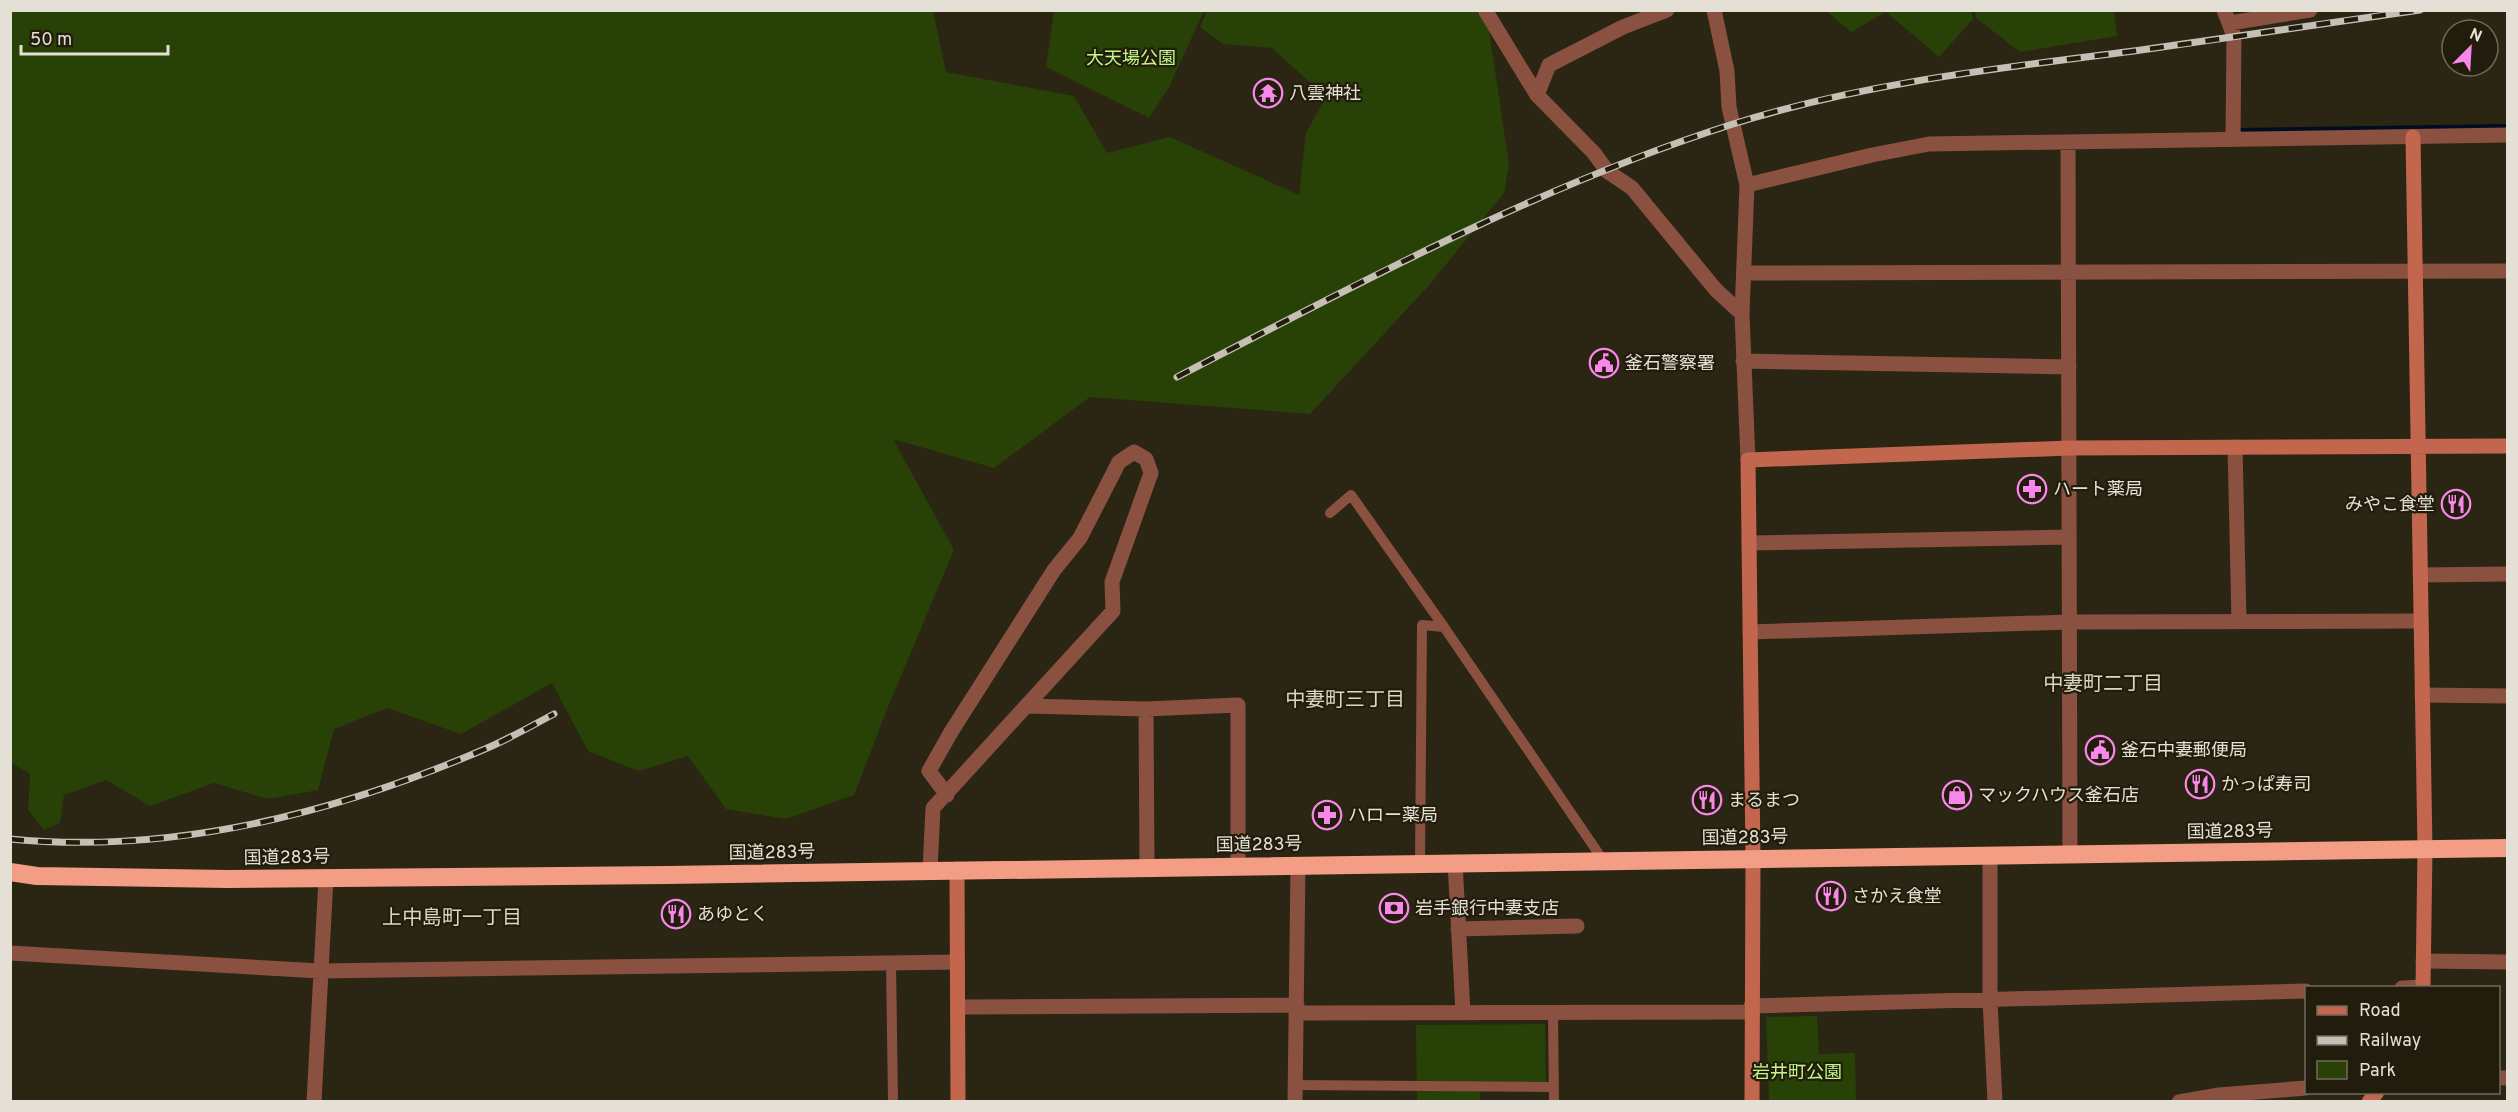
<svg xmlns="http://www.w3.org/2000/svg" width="2518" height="1112" viewBox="0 0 2518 1112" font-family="Overpass,'Noto Sans JP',sans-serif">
  <rect width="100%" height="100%" fill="#2b2514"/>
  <path fill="#284107" d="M10 11H933L946 72 1074 96 1107 153 1170 137 1299 195 1306 133 1326 97 1272 48 1223 44 1200 27 1207 11H1476L1489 30 1509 164 1504 193 1430 284 1310 414 1090 397 994 468 893 439 954 550 890 702 854 795 786 819 726 809 688 756 639 771 588 751 552 683 461 734 387 708 334 729 318 790 268 799 214 783 150 806 106 780 64 795 60 823 44 830 28 810 30 774 10 762Z
    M1054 11V10L1204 11 1169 87 1149 118 1046 67Z
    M1826 11H1971L1973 19 1939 57 1886 12 1851 32Z
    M1975 11H2114L2117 36 2020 52 1976 18Z
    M1817 1016 1819 1054 1855 1053 1856 1101H1769L1766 1017Z
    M1545 1024 1546 1084 1480 1085V1101H1417L1416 1025Z"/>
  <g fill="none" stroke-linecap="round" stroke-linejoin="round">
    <path stroke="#000c20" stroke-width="6" d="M2241 131 2508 127"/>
    <path stroke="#8a5040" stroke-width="10" d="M1330 513 1351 495 1444 627
      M1420 863 1422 625 1444 627 1603 860
      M891 963 893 1102
      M1553 1013 1554 1102
      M1295 1085 1554 1087"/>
    <path stroke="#8a5040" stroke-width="15" d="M1485 10 1537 95 1594 153 1607 171 1632 188 1716 290 1742 314
      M1714 10 1727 71 1729 107 1747 185 1742 314 1748 460
      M2224 10 2234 36 2233 139
      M2230 23 2310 10
      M1537 95 1549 65 1623 27 1667 10
      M2068 142 2070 854
      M1747 185 1872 155 1929 144 2508 135
      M1744 273 2508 271
      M1743 361 2069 367
      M2235 447 2239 621
      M1749 543 2069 537
      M2420 575 2508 574
      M1750 632 2069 622 2421 621
      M2422 695 2508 696
      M1026 706 1146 709 1238 705V865
      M1146 709 1147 867
      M1990 855V1000L1995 1102
      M1455 862 1463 1013
      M930 870 933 808 1113 611 1112 582 1151 473 1146 459 1134 452 1119 462 1080 538 1054 570 951 732 929 771 947 795
      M1458 929 1577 926
      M10 953 320 971 957 962
      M2423 961 2508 962
      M2402 988 2423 987
      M1751 1006 2306 991
      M958 1007 1297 1005
      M1297 1013 1751 1012
      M2498 1078H2508
      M314 1102 326 878
      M1295 1102 1298 865
      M2179 1102 2219 1095 2306 1088"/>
    <path stroke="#c2664d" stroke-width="15" d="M2413 137 2425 849 2423 988
      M957 869 958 1102
      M1752 1102 1753 858 1748 460 2069 448 2508 446
      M2369 1102 2377 1092"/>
    <path stroke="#f39d84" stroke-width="18" d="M10 872 37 876 228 879 667 875 2508 848"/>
    <g stroke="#c4c0b5" stroke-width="7">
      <path id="rail" d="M1177 377C1358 284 1538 186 1733 124 1862 83 2000 68 2134 51 2229 38 2325 23 2420 10
        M10 839C174 855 336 813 485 749 509 739 531 726 554 714"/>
    </g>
    <use href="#rail" stroke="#211c0b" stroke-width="4.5" stroke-dasharray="14" stroke-linecap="butt"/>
  </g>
  <defs>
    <g id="temple-ring" transform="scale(1.5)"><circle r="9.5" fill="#211c0b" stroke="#f987e9" stroke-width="1.5"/><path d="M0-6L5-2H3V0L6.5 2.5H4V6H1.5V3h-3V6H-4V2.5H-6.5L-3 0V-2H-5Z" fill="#f987e9"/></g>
    <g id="civic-ring" transform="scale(1.5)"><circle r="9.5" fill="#211c0b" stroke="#f987e9" stroke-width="1.5"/><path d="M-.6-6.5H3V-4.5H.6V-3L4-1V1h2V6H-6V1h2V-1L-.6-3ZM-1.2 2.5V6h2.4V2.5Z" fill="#f987e9"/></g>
    <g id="pharmacy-ring" transform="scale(1.5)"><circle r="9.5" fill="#211c0b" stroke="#f987e9" stroke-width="1.5"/><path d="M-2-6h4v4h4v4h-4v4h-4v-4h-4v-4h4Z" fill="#f987e9"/></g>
    <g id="restaurant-ring" transform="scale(1.5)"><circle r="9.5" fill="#211c0b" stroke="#f987e9" stroke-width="1.5"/><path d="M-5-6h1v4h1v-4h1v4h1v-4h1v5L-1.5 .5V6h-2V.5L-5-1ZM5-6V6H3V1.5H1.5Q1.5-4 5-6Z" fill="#f987e9"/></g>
    <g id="shop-ring" transform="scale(1.5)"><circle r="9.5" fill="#211c0b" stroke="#f987e9" stroke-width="1.5"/><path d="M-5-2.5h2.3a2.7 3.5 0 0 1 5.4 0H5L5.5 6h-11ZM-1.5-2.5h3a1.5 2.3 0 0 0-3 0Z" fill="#f987e9"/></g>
    <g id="bank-ring" transform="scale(1.5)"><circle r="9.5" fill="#211c0b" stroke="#f987e9" stroke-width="1.5"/><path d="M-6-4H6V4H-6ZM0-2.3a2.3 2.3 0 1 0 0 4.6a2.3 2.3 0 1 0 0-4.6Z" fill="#f987e9"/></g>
  </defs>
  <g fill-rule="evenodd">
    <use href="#temple-ring" x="1268" y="93"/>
    <use href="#civic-ring" x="1604" y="363"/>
    <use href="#pharmacy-ring" x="2032" y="489"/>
    <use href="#restaurant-ring" x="2456" y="504"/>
    <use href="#civic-ring" x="2100" y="750"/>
    <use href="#restaurant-ring" x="2200" y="784"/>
    <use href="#shop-ring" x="1957" y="795"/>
    <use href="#restaurant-ring" x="1707" y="800"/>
    <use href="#pharmacy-ring" x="1327" y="815"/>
    <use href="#restaurant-ring" x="1831" y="896"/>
    <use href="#bank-ring" x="1394" y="908"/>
    <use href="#restaurant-ring" x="676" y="914"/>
  </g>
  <g text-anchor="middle" stroke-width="4.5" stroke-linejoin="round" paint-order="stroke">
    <g font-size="18" fill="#bff889" stroke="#211c0b">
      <text x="1131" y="64">大天場公園</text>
      <text x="1797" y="1078">岩井町公園</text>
    </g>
    <g font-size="18" fill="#e4e0d6" stroke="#211c0b" text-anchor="start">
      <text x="1289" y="99">八雲神社</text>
      <text x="1625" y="369">釜石警察署</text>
      <text x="2053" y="495">ハート薬局</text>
      <text x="2435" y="510" text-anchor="end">みやこ食堂</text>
      <text x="2121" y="756">釜石中妻郵便局</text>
      <text x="2221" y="790">かっぱ寿司</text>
      <text x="1978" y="801">マックハウス釜石店</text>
      <text x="1728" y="806">まるまつ</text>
      <text x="1348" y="821">ハロー薬局</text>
      <text x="1852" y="902">さかえ食堂</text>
      <text x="1415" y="914">岩手銀行中妻支店</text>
      <text x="697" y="920">あゆとく</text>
    </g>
    <g font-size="18" fill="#e4e0d6" stroke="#211c0b">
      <text transform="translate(2230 831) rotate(-1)" y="6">国道283号</text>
      <text transform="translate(1745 837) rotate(-1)" y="6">国道283号</text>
      <text transform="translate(1259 844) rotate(-1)" y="6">国道283号</text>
      <text transform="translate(772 852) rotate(-1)" y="6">国道283号</text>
      <text transform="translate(287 857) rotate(-1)" y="6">国道283号</text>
    </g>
    <g font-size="20" fill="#ddd6c1" stroke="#211c0b">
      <text x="2103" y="690">中妻町二丁目</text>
      <text x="1345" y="706">中妻町三丁目</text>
      <text x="452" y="924">上中島町一丁目</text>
    </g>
  </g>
  <rect width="2518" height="1112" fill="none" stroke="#e4e0d6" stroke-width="24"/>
  <rect x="2305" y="986" width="195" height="108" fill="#211c0b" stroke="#6f6a5c" stroke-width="1.5"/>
  <rect x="2317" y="1006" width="30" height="9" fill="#c2664d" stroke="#6f6a5c" stroke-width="1.5"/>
  <text x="2359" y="1016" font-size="18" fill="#e4e0d6">Road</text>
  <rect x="2317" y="1036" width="30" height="9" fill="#c4c0b5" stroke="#6f6a5c" stroke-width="1.5"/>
  <text x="2359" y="1046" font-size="18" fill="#e4e0d6">Railway</text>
  <rect x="2317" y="1061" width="30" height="18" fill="#284107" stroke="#6f6a5c" stroke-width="1.5"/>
  <text x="2359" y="1076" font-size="18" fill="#e4e0d6">Park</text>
  <g transform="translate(2470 48) rotate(24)"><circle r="28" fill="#211c0b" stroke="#6f6a5c" stroke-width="1.5"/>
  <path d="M0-4.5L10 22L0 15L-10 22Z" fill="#f987e9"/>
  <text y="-9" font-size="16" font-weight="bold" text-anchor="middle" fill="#e4e0d6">N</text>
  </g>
  <path d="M21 45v9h147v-9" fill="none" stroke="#e4e0d6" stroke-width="3"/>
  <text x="30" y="45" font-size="18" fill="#e4e0d6" stroke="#211c0b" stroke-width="4.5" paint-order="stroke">50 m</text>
</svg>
